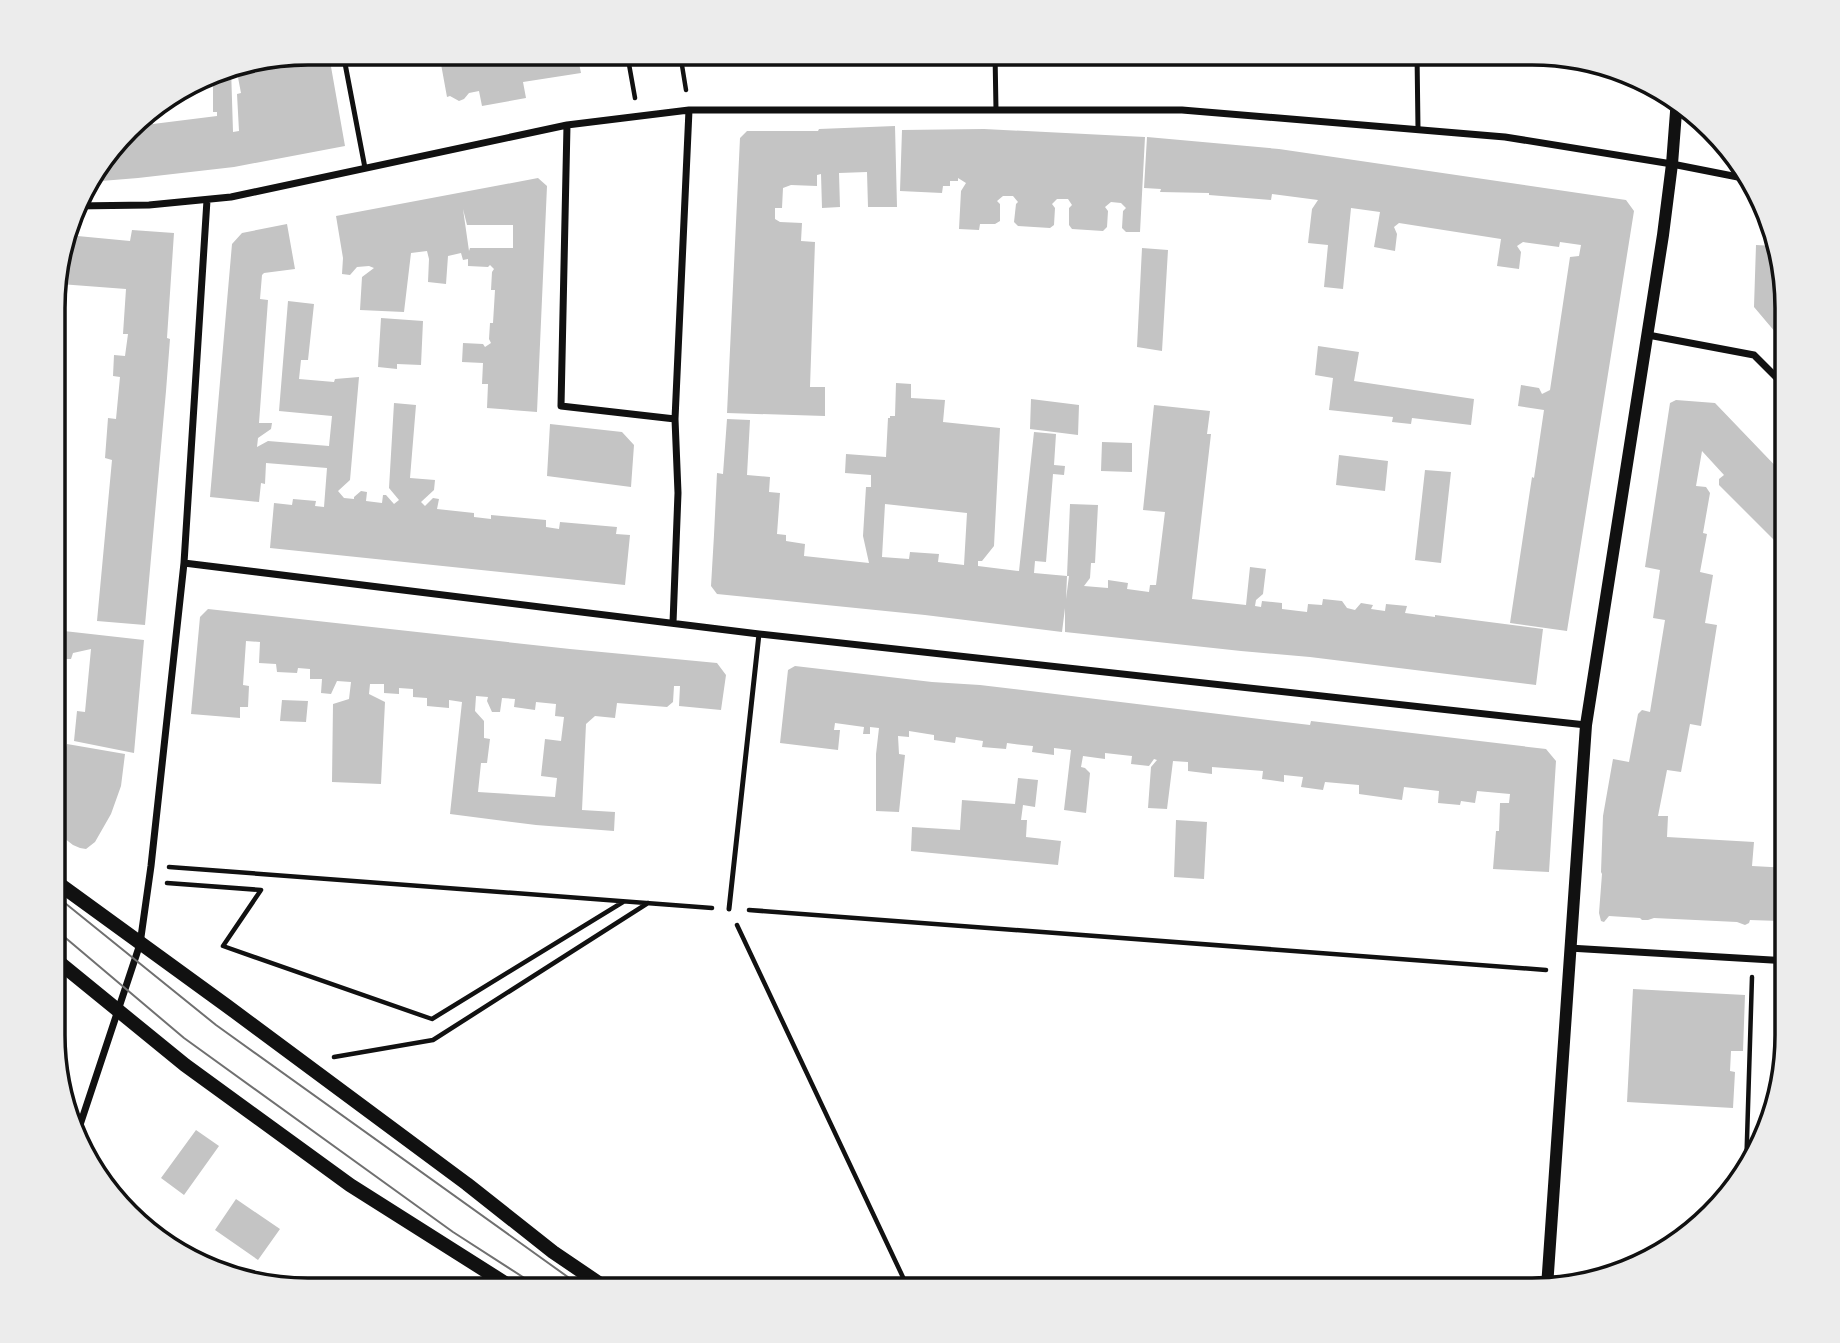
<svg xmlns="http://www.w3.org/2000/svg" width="1840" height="1343" viewBox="0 0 1840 1343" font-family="Roboto,sans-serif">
  <rect width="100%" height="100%" fill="#fff"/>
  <path fill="#c4c4c4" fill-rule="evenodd" d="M307 53H317L319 62 330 61 345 146 234 167 138 178 89 182 139 116 156 106V117L152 118 153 124 217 116V112H213V76L208 73 210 72 231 68 233 132 239 131 237 94 241 93 236 67Z
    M439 53H577L581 73 523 82 526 98 482 106 479 91 469 93 464 99 459 101 450 96 447 97Z
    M1142 53H1200V55L1142 57Z
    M895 126 897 207H868L867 172 839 173 840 207 822 208 821 174 817 175V186L791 185 783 188 782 208H775V219L780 222 802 223 801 241 815 242 810 387H825V416L727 413 740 138 747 131H818L819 129Z
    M984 129 1145 137 1140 232H1126L1122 228 1123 211 1126 208 1121 203 1111 202 1105 207 1108 211 1107 227 1103 231 1072 229 1069 225V208L1072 205 1068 199H1057L1052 204 1055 208 1054 225 1050 228 1018 226 1014 222 1016 204 1018 202 1013 196H1003L997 201 1000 204V221L995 224H980L979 230 959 229 961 191 966 183 958 178V181H950V186H943L942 193 900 191 902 130Z
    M1147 137 1279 149 1626 200 1634 211 1567 631 1510 623 1532 477 1534 478 1544 410 1518 406 1521 385 1539 388 1542 394 1550 390 1570 257 1579 256 1581 245 1560 242 1559 247 1523 242 1517 246 1521 252 1519 269 1497 266 1501 239 1399 223 1394 227 1397 234 1395 251 1374 247 1380 212 1351 208 1343 289 1324 287 1328 245 1308 243 1312 209 1318 200 1272 194 1271 200 1209 195V193L1160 192 1161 189 1144 188Z
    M538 178 547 186 537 412 487 408 488 384H482L483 363 462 362 463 343 483 344 485 347 491 343 489 339 490 323H493L495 290H491L492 272 494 269 490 265 488 267 468 266V259L463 260 461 253 448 256 446 284 428 282 429 259 427 251 411 253 404 312 360 310 362 277 374 268 369 266 357 267 350 275 342 274 343 258 336 216ZM463 209 467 225H513V248H470L469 251Z
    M287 224 295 269 264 273 262 275 260 299 268 300 259 423H272L271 429 258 438 257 447 268 441 329 446 332 416 279 411 288 301 314 304 308 360H301L299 379 334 382 335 379 359 377 350 480 338 491 344 498 354 499V497L361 491 367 492 366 501 382 503 383 495H386L394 504 399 500 389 488 394 403 416 405 410 478 435 480 434 490 421 502 425 506 433 498 439 499 437 509 474 513V517L491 519V515L546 520V527L559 529 560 522 617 527 616 534 630 535 625 585 270 548 274 503 292 505 293 499 316 501 315 506 324 507 327 468 266 463 265 484 261 483 259 502 210 497 232 244 242 233Z
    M132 230 174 233 167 338 170 339 166 391 145 625 97 621 112 460 105 458 108 418 116 419 120 377 113 376 114 355 125 356 128 334H123L126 289 60 284 64 244 67 235 130 241Z
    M1756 245 1775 246 1787 291V346L1754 307Z
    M1142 248 1168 250 1162 351 1137 347Z
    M381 318 423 321 421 365 397 364V369L378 367Z
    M1318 346 1359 352 1354 381 1474 399 1471 425 1412 418 1411 424 1392 422 1393 417 1329 410 1333 378 1315 375Z
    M896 383 911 384V398L945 400 943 422 1000 428 994 546 982 561H978V566L1019 571 1034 432 1056 434 1054 465 1065 466 1064 475 1053 474 1046 562 1035 561 1034 573 1067 576 1066 599 1069 576H1067L1070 504 1098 505 1095 563H1091L1090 578 1084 586 1108 588V580L1128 583 1127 589 1149 592 1150 585H1156L1165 512 1143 510 1154 405 1210 411 1207 434H1211L1192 599 1246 605 1250 567 1266 569 1263 594 1256 600 1255 606 1261 607 1262 601 1282 603V609L1307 612 1308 604 1322 605 1323 599 1342 601 1347 608 1355 610 1361 603 1373 605 1371 609 1385 611 1386 604 1407 606 1405 613 1435 617V615L1543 629 1536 685 1310 657 1241 651 1065 632V608L1062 632 925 615 717 594 711 586 714 535 717 473 723 474 727 419 750 420 747 475 770 477 769 492 780 493 777 534 786 535V541L805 544 804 556 869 563 863 536 866 487H871V475L845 473 846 454 886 457 888 418H890V416H895ZM885 504 967 513 964 565 938 562 939 554 910 552 909 559 882 557Z
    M1031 399 1079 405 1078 435 1030 429Z
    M1676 400 1715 403 1787 478V553L1719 485V479L1724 475 1702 451 1696 486 1706 487 1710 493 1703 533 1707 534 1700 572 1713 575 1705 623 1717 625 1701 726 1690 724 1681 772 1667 770 1658 816H1668L1667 837 1754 842 1752 866 1787 868V926L1780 925 1781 921 1750 920 1749 923 1745 925 1737 922 1654 918 1648 920H1642L1640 918 1609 916 1604 922 1601 921 1599 913 1602 874 1601 872 1603 816 1613 759 1629 762 1638 714 1642 710 1650 712 1665 620 1653 618 1660 570 1645 567 1670 403Z
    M550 424 622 432 634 445 631 487 547 476Z
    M1102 442 1132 443V472L1101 471Z
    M1339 455 1388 461 1385 491 1336 485Z
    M1425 470 1451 472 1441 563 1415 560Z
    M208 609 570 649 717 663 726 675 721 710 679 706 680 686H674L673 702 667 707 617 703 615 718 595 716 586 724 582 810 615 812 614 831 536 825 450 814 462 702 449 700V708L427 706V698L413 697V689L399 688V694L384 693V684H370L369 694 385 702 381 784 332 782 333 704 349 699 351 682 337 681 331 694 321 693 322 679H310V669L298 668 297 673 277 672 276 664 259 663 260 642 246 641 243 685 249 686 248 707H240V718L191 714 200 617ZM476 696 488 697 487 701 492 712H500L502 698 515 699 514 707 535 710 536 702 556 704 555 716 564 717 561 741 545 739 541 776 557 778 555 797 478 792 481 763H487L490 739 484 738V721L475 711Z
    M55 630 144 640 134 753 74 741 77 711 85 712 91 649 73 653 71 659H55Z
    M795 666 932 682 980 685 1310 725 1311 721 1546 749 1556 761 1549 872 1493 869 1496 831H1499L1500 803H1509L1510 794 1477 791 1475 803 1461 801 1460 805 1438 803 1439 791 1404 787 1402 800 1359 794V785L1325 782 1323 790 1301 787 1303 777 1284 775V782L1262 779 1263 771 1212 767V774L1188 771V762L1173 761 1167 809 1148 808 1151 767 1157 760 1154 759 1149 766 1131 764 1132 756 1105 753V759L1083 756 1081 767 1085 768 1090 773 1086 813 1064 810 1071 750 1054 748V755L1032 752 1033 746 1023 745 1007 743 1006 749 982 747 983 741 956 737 955 743 934 740V735L909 731V737L898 736 899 754 905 755 899 812 876 811V754L879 728 870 727V734H863L864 727 835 723 834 730H840L838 750 780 743 788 670Z
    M282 700 308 701 306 722 280 721Z
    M67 744 125 754 121 786 111 814 95 842 86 849 80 848 73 845 55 831V772L57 773 60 769Z
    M1018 778 1038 780 1035 807 1023 805 1021 820H1027L1026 837 1061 841 1058 865 911 851 912 827 960 830 962 800 1015 804Z
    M1176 820 1207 822 1204 879 1174 877Z
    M1633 989 1745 995 1743 1051H1731L1730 1071 1735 1072 1733 1108 1627 1102Z
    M196 1130 219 1146 184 1195 161 1178Z
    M236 1199 280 1229 258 1260 215 1230Z"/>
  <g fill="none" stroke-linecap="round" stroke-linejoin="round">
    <path stroke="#111" stroke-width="4.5" d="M627 53 635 98
      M680 53 686 90
      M169 867 712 908
      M167 883 261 890
      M261 890 223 946 432 1019 623 902
      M749 910 1546 970
      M737 925 909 1290
      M334 1057 433 1040 648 903
      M1746 1172 1752 977"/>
    <path stroke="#111" stroke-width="5" d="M343 53 365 168
      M995 53 996 110
      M1417 53 1418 129
      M729 909 759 634"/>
    <path stroke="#111" stroke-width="7" d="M567 125 561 406 675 419
      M75 206 149 205 231 197 567 125 689 110H1182L1505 137 1672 164 1748 179
      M1648 335 1754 355 1787 388
      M184 563 759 634 1586 725
      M673 623 678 493 675 419 689 110
      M1569 948 1787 961
      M77 1134 140 944 151 866 184 563 207 200"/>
    <path stroke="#111" stroke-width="12" d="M1547 1287 1586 725 1663 235 1672 164 1677 99"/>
    <path stroke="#111" stroke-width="14" d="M55 881 227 1006 467 1184 553 1252 609 1290
      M55 959 185 1065 350 1185 516 1290"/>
    <path stroke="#707070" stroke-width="2" d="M55 895 216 1025 586 1290
      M55 929 184 1038 453 1232 543 1290"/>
  </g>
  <path d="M0 0H1840V1343H0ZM308 65H1532A243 243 0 0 1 1775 308V1035A243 243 0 0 1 1532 1278H308A243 243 0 0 1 65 1035V308A243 243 0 0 1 308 65Z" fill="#ececec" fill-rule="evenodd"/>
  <path fill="none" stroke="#111" stroke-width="3.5" d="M308 65H1532A243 243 0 0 1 1775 308V1035A243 243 0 0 1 1532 1278H308A243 243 0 0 1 65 1035V308A243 243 0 0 1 308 65Z"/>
</svg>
